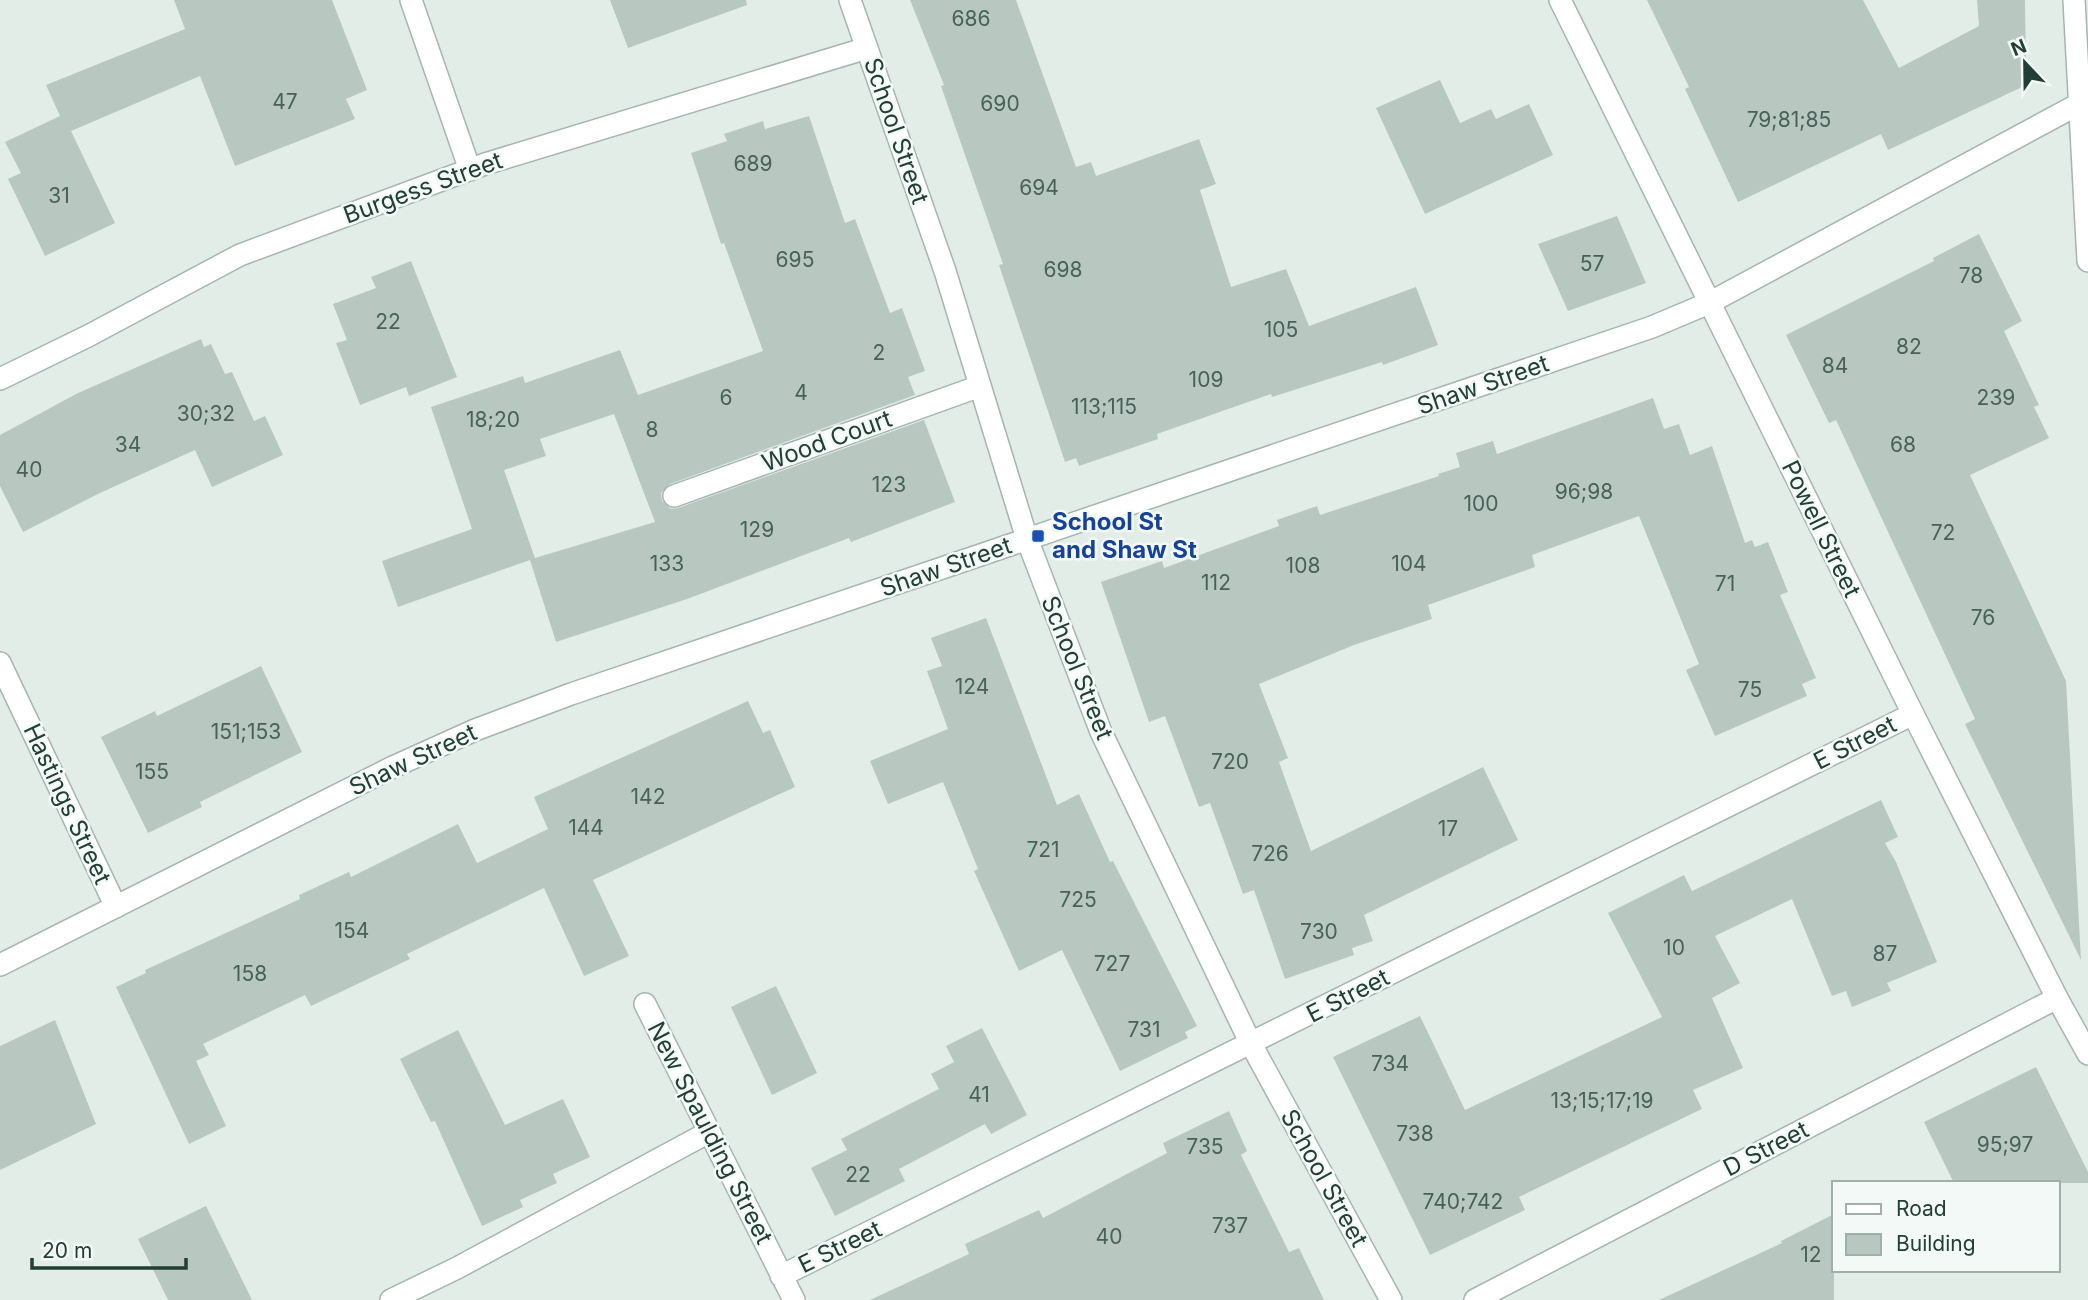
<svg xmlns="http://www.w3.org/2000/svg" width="2088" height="1300" viewBox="0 0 2088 1300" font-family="Inter,sans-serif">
  <rect width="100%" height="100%" fill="#e3ede8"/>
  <path fill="#b8c8c1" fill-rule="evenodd" d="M174 0H332L367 90 346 99 355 119 235 166 200 76 71 131 115 223 45 256 8 179 21 173 5 142 60 116 46 85 185 29Z
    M610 0H746L747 5 628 48Z
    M910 0H1016L1076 167 1091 162 1096 176 1199 139 1216 184 1200 190 1231 287 1286 269 1309 326 1416 287 1438 345 1383 365 1382 362 1272 397 1271 394 1157 434 1158 439 1079 466 1076 458 1065 462 999 265 1003 264 941 86 944 85Z
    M1647 0H1863L1899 68 1979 26 1977 0H2025L2026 73 2020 88 1888 150 1881 134 1738 202 1685 89 1689 87Z
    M1440 80 1460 123 1491 109 1496 119 1529 104 1553 155 1425 214 1376 108Z
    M809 116 845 223 855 219 890 313 902 308 925 371 908 377 915 395 670 484 661 493 662 501 671 509 678 508 924 420 955 502 851 542 849 538 687 599 556 642 530 560 398 607 382 561 472 529 431 407 523 376 525 383 620 350 638 395 763 351 724 243 721 244 691 153 727 141 724 134 763 121 765 129ZM614 414 655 522 535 558 504 470 546 456 540 439Z
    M1617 216 1646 283 1568 311 1538 244Z
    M1979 234 2022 321 2004 331 2039 405 2034 407 2049 438 1970 475 2066 681 2081 960 1965 724 1975 719 1836 420 1829 423 1786 335 1934 261 1933 258Z
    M411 261 457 377 409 396 406 387 360 405 336 343 347 340 333 304 376 288 371 277Z
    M201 339 204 347 211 344 225 374 232 372 254 421 265 416 283 455 212 487 195 450 100 493 23 532 0 486V435L78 393Z
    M1653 398 1664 429 1679 424 1690 455 1712 446 1745 543 1752 540 1755 547 1768 542 1788 592 1780 595 1816 678 1802 684 1807 696 1715 736 1686 670 1699 664 1639 516 1532 555 1535 567 1428 605 1432 619 1354 645 1259 684 1288 758 1279 762 1311 851 1483 767 1518 840 1364 915 1373 941 1352 948 1354 955 1285 979 1254 890 1243 894 1210 803 1199 807 1165 716 1149 722 1101 582 1162 561 1164 568 1279 526 1277 520 1317 506 1320 515 1439 476 1438 474 1460 467 1456 453 1493 441 1497 454Z
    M986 618 1057 805 1079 794 1110 862 1113 861 1197 1026 1185 1032 1188 1038 1120 1071 1062 950 1019 971 974 871 978 869 943 782 888 804 870 761 948 729 927 671 942 666 931 638Z
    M261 666 302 752 200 802 202 807 148 833 101 737 155 711 157 716Z
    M748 701 763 733 770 730 795 787 593 880 629 956 584 976 544 888 407 954 410 959 311 1006 305 995 203 1044 209 1055 196 1061 226 1126 189 1144 116 987 146 973 145 970 300 899 299 895 349 872 351 877 458 824 477 863 548 829 534 797Z
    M1881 800 1898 837 1885 843 1896 862 1937 962 1887 983 1891 991 1852 1007 1846 991 1832 996 1792 899 1715 936 1740 983 1712 998 1743 1068 1693 1090 1702 1109 1519 1197 1525 1210 1430 1255 1333 1057 1420 1016 1465 1110 1662 1017 1608 913 1684 875 1692 891Z
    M776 986 817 1073 772 1095 731 1007Z
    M55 1020 96 1124 0 1170V1046Z
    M982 1028 1027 1115 991 1134 985 1124 899 1169 905 1181 835 1216 811 1168 847 1150 841 1139 939 1089 931 1074 954 1062 946 1046Z
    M458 1030 505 1125 563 1099 590 1157 553 1174 557 1183 520 1200 523 1207 482 1226 435 1121 431 1122 400 1059Z
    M2036 1067 2088 1172V1183H1954L1924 1122Z
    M1229 1111 1247 1151 1241 1155 1289 1252 1299 1248 1324 1300H870L969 1254 965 1244 1039 1210 1043 1218 1167 1153 1163 1143Z
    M206 1206 252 1300H168L138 1239Z
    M1834 1214V1300H1659L1782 1243 1781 1241Z"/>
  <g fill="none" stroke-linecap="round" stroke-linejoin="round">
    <g stroke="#a5b5af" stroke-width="24">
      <path id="minor" d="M411 0 470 170
        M850 0 945 271 1027 539 1101 732 1251 1044 1391 1300
        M2074 0 2088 261
        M0 379 88 336 240 255 485 164 867 48
        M674 496 980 386
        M0 663 116 907
        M0 965 393 767 475 730 571 694 1652 327 1709 303 2088 99
        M645 1004 794 1300
        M781 1276 1913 714
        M391 1300 457 1268 709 1132
        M1475 1300 2057 998"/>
    </g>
    <g stroke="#a5b5af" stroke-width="24">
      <path id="tertiary" d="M1560 0 1913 714 2057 998 2088 1054"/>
    </g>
    <use href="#minor" stroke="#fff" stroke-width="21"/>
    <use href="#tertiary" stroke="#fff" stroke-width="21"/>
  </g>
  <rect fill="#1a4fb4" stroke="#f3f9f6" stroke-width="2.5" x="1031" y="529" width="14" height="14" rx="3.5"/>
  <g text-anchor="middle" stroke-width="5" stroke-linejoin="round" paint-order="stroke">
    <g font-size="21" fill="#48615a">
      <text x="971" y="26">686</text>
      <text x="285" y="109">47</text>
      <text x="1000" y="111">690</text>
      <text x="1789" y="127">79;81;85</text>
      <text x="753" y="171">689</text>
      <text x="1039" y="195">694</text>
      <text x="59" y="203">31</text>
      <text x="795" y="267">695</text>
      <text x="1592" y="271">57</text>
      <text x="1063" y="277">698</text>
      <text x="1971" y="283">78</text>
      <text x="388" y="329">22</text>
      <text x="1281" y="337">105</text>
      <text x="1909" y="354">82</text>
      <text x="879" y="360">2</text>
      <text x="1835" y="373">84</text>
      <text x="1206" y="387">109</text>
      <text x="801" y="400">4</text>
      <text x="726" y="405">6</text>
      <text x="1996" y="405">239</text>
      <text x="1104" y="414">113;115</text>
      <text x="206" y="421">30;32</text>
      <text x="493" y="427">18;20</text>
      <text x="652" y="437">8</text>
      <text x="128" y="452">34</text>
      <text x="1903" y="452">68</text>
      <text x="29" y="477">40</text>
      <text x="889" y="492">123</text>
      <text x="1584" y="499">96;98</text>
      <text x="1481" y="511">100</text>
      <text x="757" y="537">129</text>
      <text x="1943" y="540">72</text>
      <text x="667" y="571">133</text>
      <text x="1409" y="571">104</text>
      <text x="1303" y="573">108</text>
      <text x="1216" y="590">112</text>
      <text x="1725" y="591">71</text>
      <text x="1983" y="625">76</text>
      <text x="972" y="694">124</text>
      <text x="1750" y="697">75</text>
      <text x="246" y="739">151;153</text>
      <text x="1230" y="769">720</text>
      <text x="152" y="779">155</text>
      <text x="648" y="804">142</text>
      <text x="586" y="835">144</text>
      <text x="1448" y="836">17</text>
      <text x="1043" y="857">721</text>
      <text x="1270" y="861">726</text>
      <text x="1078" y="907">725</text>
      <text x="352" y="938">154</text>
      <text x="1319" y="939">730</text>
      <text x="1674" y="955">10</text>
      <text x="1885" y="961">87</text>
      <text x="1112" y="971">727</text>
      <text x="250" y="981">158</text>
      <text x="1144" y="1037">731</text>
      <text x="1390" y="1071">734</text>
      <text x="979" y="1102">41</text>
      <text x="1602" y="1108">13;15;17;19</text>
      <text x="1415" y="1141">738</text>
      <text x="2005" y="1152">95;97</text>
      <text x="1205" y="1154">735</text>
      <text x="858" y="1182">22</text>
      <text x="1463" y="1209">740;742</text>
      <text x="1230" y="1233">737</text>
      <text x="1109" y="1244">40</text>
      <text x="1811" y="1262">12</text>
    </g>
    <g font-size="24" fill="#223f37" stroke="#f3f9f6">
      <text transform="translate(896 131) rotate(71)" y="8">School Street</text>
      <text transform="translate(423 188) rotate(-20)" y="8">Burgess Street</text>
      <text transform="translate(1483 385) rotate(-19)" y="8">Shaw Street</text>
      <text transform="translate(827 441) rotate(-20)" y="8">Wood Court</text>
      <text transform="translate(1821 529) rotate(64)" y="8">Powell Street</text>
      <text transform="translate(946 567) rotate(-19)" y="8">Shaw Street</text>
      <text transform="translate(1077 668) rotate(68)" y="8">School Street</text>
      <text transform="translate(1855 743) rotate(-27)" y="8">E Street</text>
      <text transform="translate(413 760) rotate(-25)" y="8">Shaw Street</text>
      <text transform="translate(67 804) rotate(65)" y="8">Hastings Street</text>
      <text transform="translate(1348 996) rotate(-27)" y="8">E Street</text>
      <text transform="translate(710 1133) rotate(63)" y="8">New Spaulding Street</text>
      <text transform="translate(1766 1149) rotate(-27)" y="8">D Street</text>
      <text transform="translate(1324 1178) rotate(61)" y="8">School Street</text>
      <text transform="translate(840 1247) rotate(-26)" y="8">E Street</text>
    </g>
    <g font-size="24" font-weight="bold" fill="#164399" stroke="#f3f9f6" text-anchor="start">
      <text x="1052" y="530">School St<tspan x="1052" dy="28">and Shaw St</tspan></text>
    </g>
  </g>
  <rect x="1832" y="1181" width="228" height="91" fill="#f3f9f6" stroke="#9fafaa" stroke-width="2"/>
  <rect x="1846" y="1204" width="35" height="10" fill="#ffffff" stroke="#9fafaa" stroke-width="2"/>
  <text x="1896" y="1216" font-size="21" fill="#223f37">Road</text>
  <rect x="1846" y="1234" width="35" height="21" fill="#b8c8c1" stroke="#9fafaa" stroke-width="2"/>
  <text x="1896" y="1251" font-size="21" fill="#223f37">Building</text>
  <g transform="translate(2025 63) rotate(338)" stroke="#f3f9f6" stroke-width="5" paint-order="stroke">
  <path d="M0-5L12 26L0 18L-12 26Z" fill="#223f37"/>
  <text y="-10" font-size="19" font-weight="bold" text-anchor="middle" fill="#223f37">N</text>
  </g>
  <path d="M32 1258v10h154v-10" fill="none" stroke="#223f37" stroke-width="3.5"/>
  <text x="42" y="1258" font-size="21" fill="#223f37" stroke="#f3f9f6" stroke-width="5" paint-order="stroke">20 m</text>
</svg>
